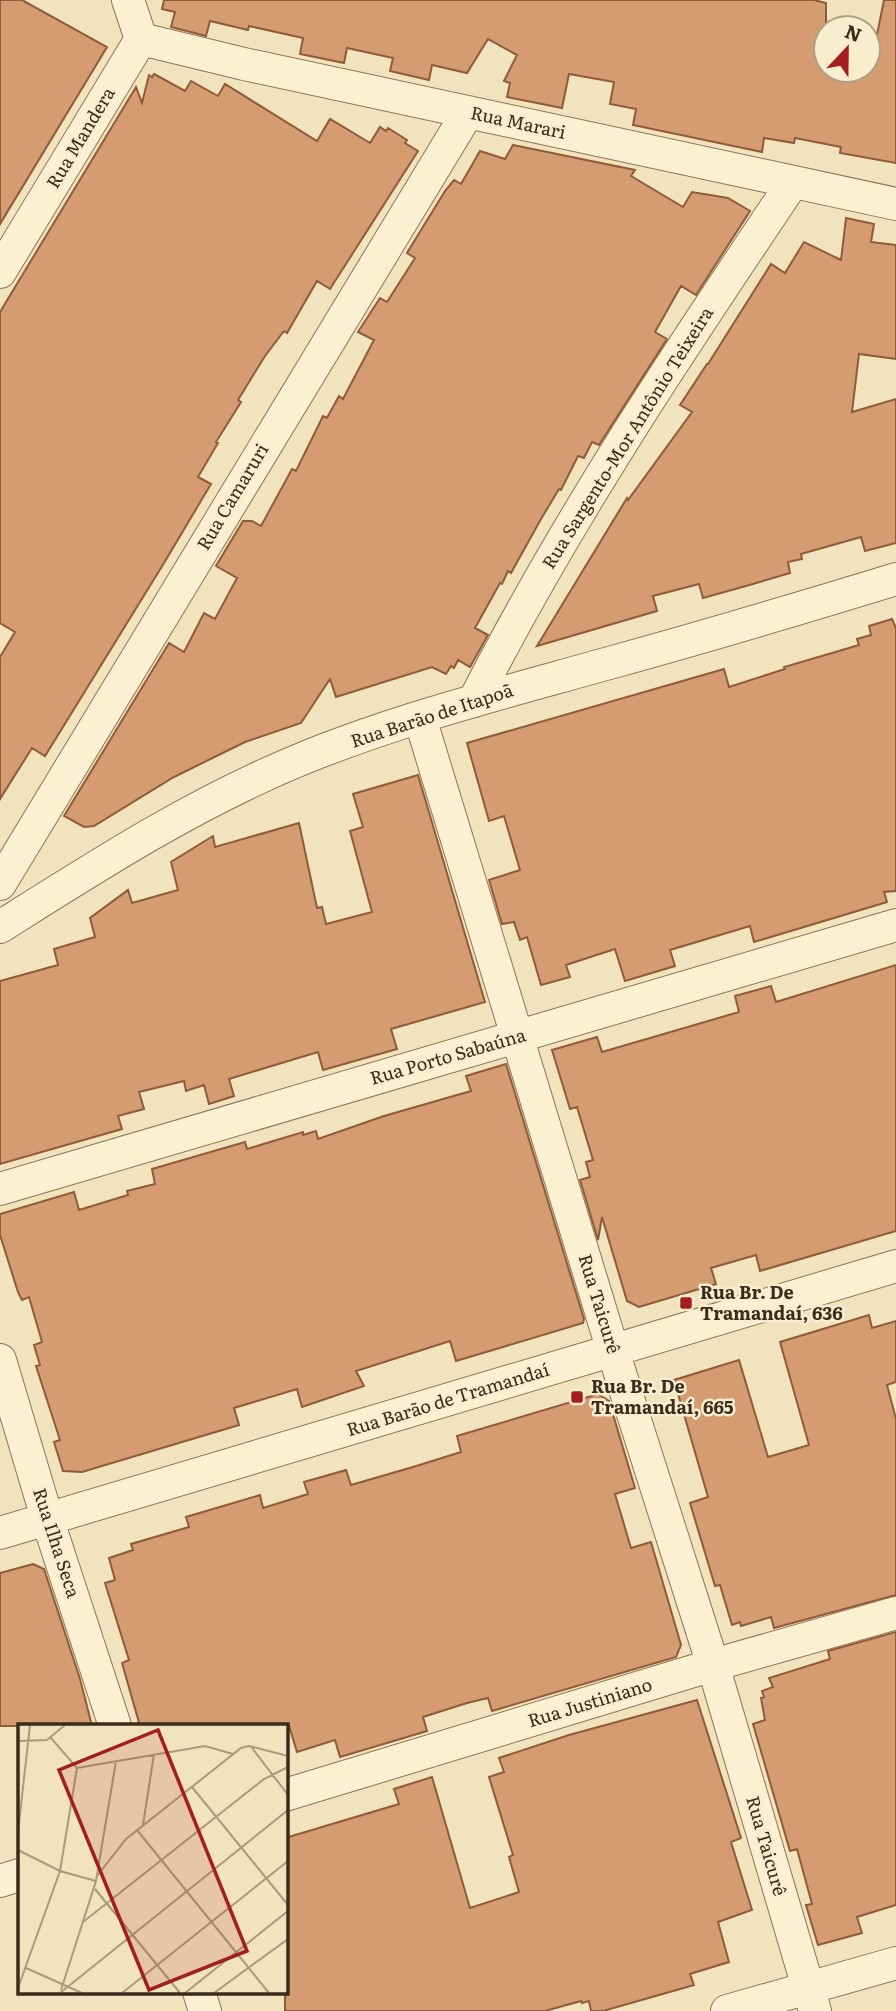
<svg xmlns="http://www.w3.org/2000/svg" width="896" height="2011" viewBox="0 0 896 2011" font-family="Literata,serif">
  <rect width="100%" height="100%" fill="#f2e3bf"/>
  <path fill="#d59b71" stroke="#8f5b38" stroke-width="2" d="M0 0H22L107 47 0 224Z
    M164 0H814L826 3V70L870 69 884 0H896V163L840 153 841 147 795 138 794 143 764 138 762 152 633 125 636 109 610 104 614 82 569 74 562 108 507 97 510 83 504 81 517 55 488 39 467 73 432 65 429 80 390 71 393 58 347 48 344 63 300 54 303 38 249 26 248 30 210 21 206 36 171 27 175 12 162 9Z
    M154 74 185 91 191 81 218 96 225 84 317 141 330 119 370 143 380 127 386 131 388 128 407 140 405 143 418 151 330 289 317 281 287 333 284 331 265 356 238 400 241 402 216 442 218 443 198 477 211 484 164 563 45 756 32 748 0 799V657L15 632 0 623V312L136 87 142 103 149 75 152 77Z
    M513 145 635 170 631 176 683 207 692 192 728 198 750 211 696 295 681 286 655 332 667 339 599 445 592 442 584 458 578 456 561 490 559 489 541 519 511 573 508 571 502 584 500 583 475 628 488 635 470 667 458 660 454 668 451 666 446 674 432 667 336 697 330 679 301 723 245 742 174 777 94 826 84 827 64 816 169 643 184 652 204 613 215 619 237 578 216 566 243 521H252L261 526 292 469 296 471 323 416 327 418 339 396 343 399 374 340 358 332 380 298 387 302 415 258 407 253 445 191 454 180 461 184 480 151 505 159Z
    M846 218 874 224 871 242 896 245V359L859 354 852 412 896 399V543L865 551 861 537 801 554 802 559 788 562 790 573 746 586 703 598 699 584 653 596 657 611 537 646 627 498 628 500 692 412 680 405 707 364H708L771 264 785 273 804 242 841 260Z
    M892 619 896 628V891L884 892 887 902 754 942 750 926 670 950 675 966 625 981 615 949 566 965 570 977 541 985 527 937 520 940 514 922 502 924 489 880 520 870 504 816 489 821 467 743 724 669 729 687 785 669 784 667 859 645 857 639 871 635 869 626Z
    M418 775 485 1002 391 1029 397 1049 323 1070 318 1052 229 1079 234 1096 209 1104 204 1085 186 1091 184 1081 139 1092 144 1109 118 1116 122 1129 0 1164V981L58 965 54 949 95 937 90 918 128 890 132 903 178 890 171 862 213 836 215 847 299 823 317 908 322 907 326 924 372 912 350 831 363 827 353 794Z
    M896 965V1231L760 1271 756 1255 711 1268 716 1284 639 1307 627 1301 602 1217 598 1240 580 1180 590 1177 586 1162 593 1160 577 1107 570 1109 552 1050 597 1037 602 1052 739 1012 735 996 771 986 776 1002Z
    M506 1064 584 1319 583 1323 456 1361 450 1341 356 1371 364 1386 302 1407 297 1389 234 1408 239 1425 82 1472 63 1471 54 1442 60 1440 36 1366 40 1365 34 1345 42 1342 29 1297 22 1300 18 1292 0 1235V1214L74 1192 79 1210 128 1195 127 1191 155 1184 152 1169 245 1142 247 1149 303 1132V1135L316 1131 318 1139 384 1116 471 1091 466 1076Z
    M869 1315 872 1328 896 1321V1382L887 1385 896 1419V1595L774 1628 771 1617 741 1626 740 1622 732 1625 720 1585 715 1586 690 1503 708 1497 674 1380 739 1360 768 1457 809 1445 780 1342Z
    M598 1394 609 1401 635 1488 615 1494 631 1548 651 1542 681 1645 676 1657 492 1711 488 1698 467 1703 423 1717 427 1731 340 1757 335 1740 297 1752 289 1726H140L122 1663 129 1660 105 1583 115 1580 109 1558 133 1550 131 1544 189 1527 186 1517 260 1495 263 1508 308 1494 304 1482 346 1470 351 1485 413 1467 461 1452 457 1436Z
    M33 1564 44 1569 80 1679 92 1726H0V1573Z
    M896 1632V1905L857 1917 862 1933 818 1945 806 1905 812 1904 797 1849 790 1851 753 1724 765 1720 761 1698 764 1697 762 1691 773 1687 769 1678 830 1659 828 1651Z
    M697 1700 741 1838 731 1842 752 1910 718 1922 729 1962 690 1974 694 1985 603 2011H591L589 2001 582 2003 581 2001 545 2011H285V1838L399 1804 394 1789 432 1777 470 1908 519 1892 509 1857 513 1855 489 1777 504 1772 499 1758 569 1735Z"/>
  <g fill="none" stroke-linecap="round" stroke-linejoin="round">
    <g stroke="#8d7355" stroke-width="34">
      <path id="minor" d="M141 39 244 64 896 204
        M0 272 141 39 128 0
        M474 701C566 520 680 350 793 182
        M420 718 613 1351 713 1665 815 2011
        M0 884 468 112
        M0 927C98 865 196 802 304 758 400 719 502 693 602 665 700 638 798 609 896 579
        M0 1189 896 925
        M0 1360 47 1518 115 1726
        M0 1533 896 1266
        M285 1795 713 1665 896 1613
        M0 1881 19 1875
        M199 1992 205 2011
        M727 2011 896 1963"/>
    </g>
    <use href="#minor" stroke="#fcf0d3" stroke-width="32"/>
  </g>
  <g fill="#a31f1f" stroke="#f9edcf" stroke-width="2.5">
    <rect x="679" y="1296" width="14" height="14" rx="3.5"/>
    <rect x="570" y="1390" width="14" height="14" rx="3.5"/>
  </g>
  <g text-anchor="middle" stroke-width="5" stroke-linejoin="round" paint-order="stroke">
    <g font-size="18" fill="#3b2b1b" stroke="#f9edcf">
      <text transform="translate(518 123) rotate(12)" y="6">Rua Marari</text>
      <text transform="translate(81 138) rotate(-59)" y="6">Rua Mandera</text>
      <text transform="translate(628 438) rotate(-58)" y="6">Rua Sargento-Mor Antônio Teixeira</text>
      <text transform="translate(233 497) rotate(-59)" y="6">Rua Camaruri</text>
      <text transform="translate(432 716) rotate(-18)" y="6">Rua Barão de Itapoã</text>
      <text transform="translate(448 1057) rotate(-16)" y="6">Rua Porto Sabaúna</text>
      <text transform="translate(599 1304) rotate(73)" y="6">Rua Taicurê</text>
      <text transform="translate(448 1400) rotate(-17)" y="6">Rua Barão de Tramandaí</text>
      <text transform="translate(56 1543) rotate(72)" y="6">Rua Ilha Seca</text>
      <text transform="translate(590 1703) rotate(-17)" y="6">Rua Justiniano</text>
      <text transform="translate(766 1846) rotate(74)" y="6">Rua Taicurê</text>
    </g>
    <g font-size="18" font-weight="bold" fill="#3b2b1b" stroke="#f9edcf" text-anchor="start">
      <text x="700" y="1299">Rua Br. De<tspan x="700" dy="21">Tramandaí, 636</tspan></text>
      <text x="591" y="1393">Rua Br. De<tspan x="591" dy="21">Tramandaí, 665</tspan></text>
    </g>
  </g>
  <g transform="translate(18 1724)">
    <rect width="270" height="270" fill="#f2e3bf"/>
    <path fill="none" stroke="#a9997d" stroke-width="2" d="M0 17 29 16 47 1M234 24 270 71M59 44 187 22 215 30M174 63 270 181M125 101 136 30M119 106 251 269M0 108 12 1M0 126 42 147 78 157M79 152 108 115 223 24 231 22 270 32M77 165 162 269M65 198 246 55 270 43M8 244 64 269M0 264 42 147 59 44 33 14M43 266 78 157 98 37M42 269 270 86M104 269 270 137M167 269 270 187M196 269 270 215"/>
    <path fill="#a31f1f" fill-opacity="0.15" stroke="#a31f1f" stroke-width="3.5" d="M140 6 229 227 131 266 41 46Z"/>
    <rect width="270" height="270" fill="none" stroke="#3b2b1b" stroke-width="3.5"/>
  </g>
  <g transform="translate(847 49) rotate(22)"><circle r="33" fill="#f9edcf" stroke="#ad9f87" stroke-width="2"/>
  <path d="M0-5L12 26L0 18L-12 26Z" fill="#a31f1f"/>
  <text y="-10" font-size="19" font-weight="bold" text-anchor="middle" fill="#3b2b1b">N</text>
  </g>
</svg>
